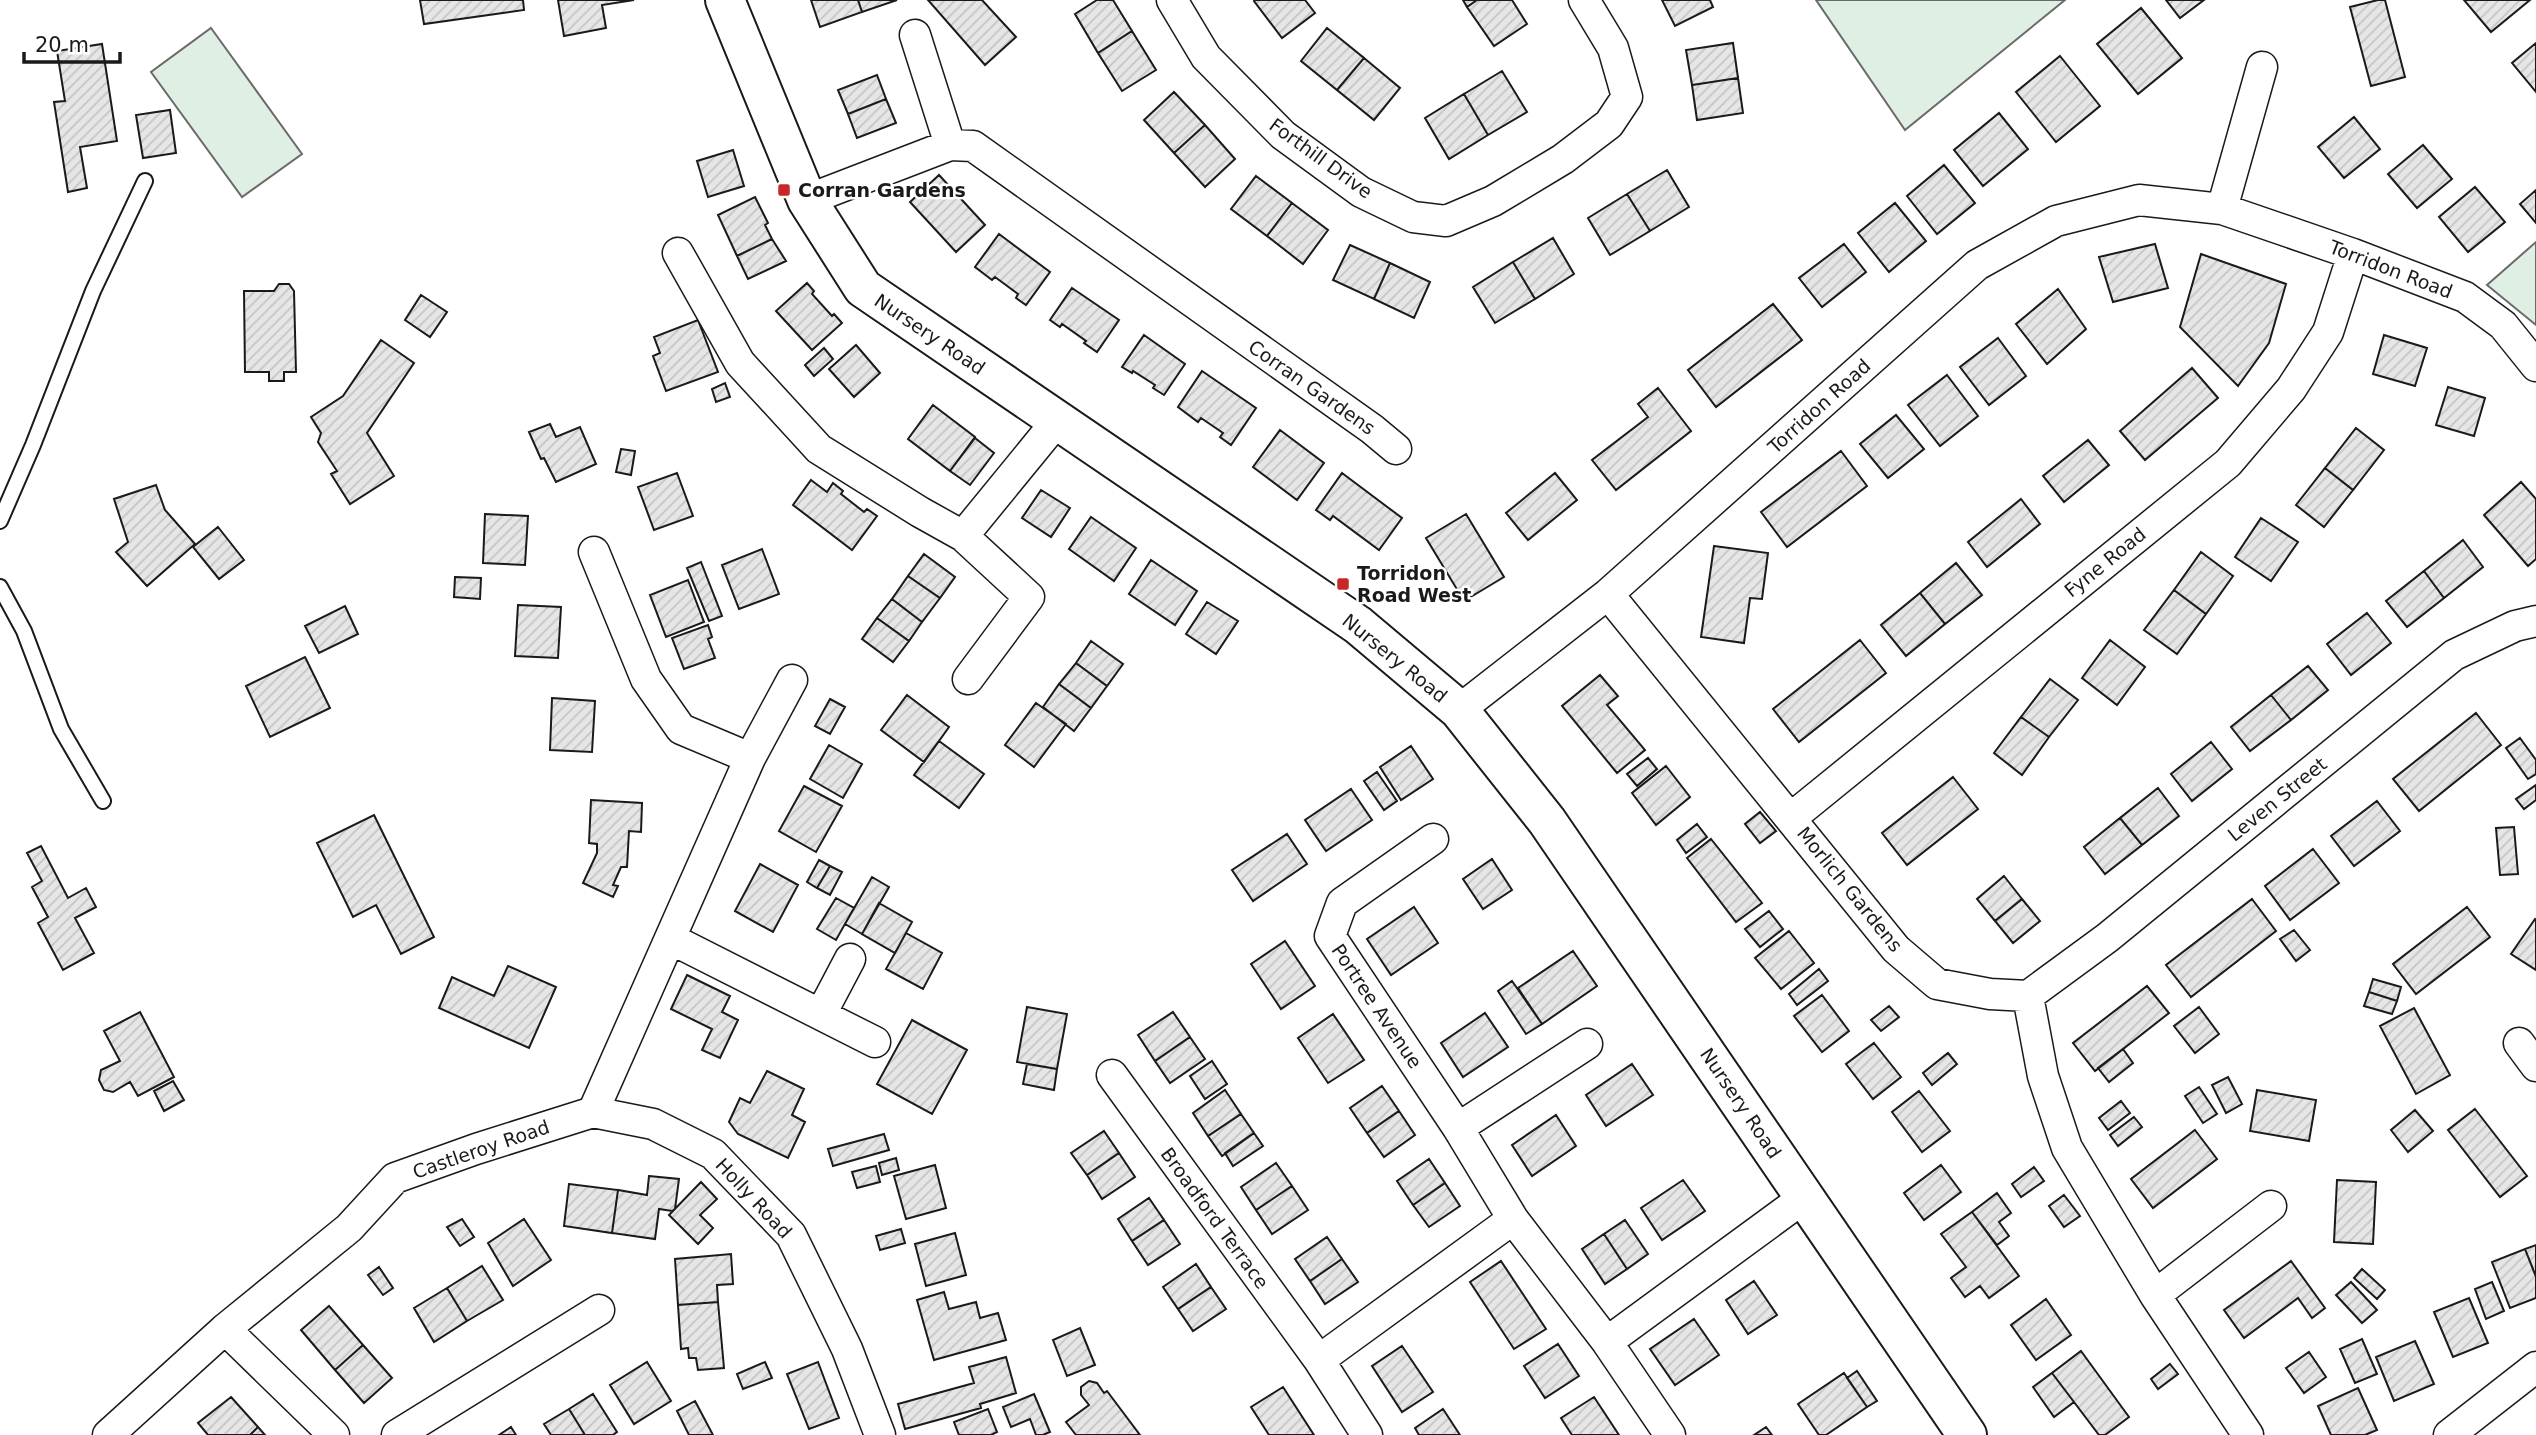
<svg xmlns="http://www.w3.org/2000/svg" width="2536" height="1435" viewBox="0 0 2536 1435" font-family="'DejaVu Sans',sans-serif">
  <defs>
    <pattern id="building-hatch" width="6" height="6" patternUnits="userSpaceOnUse" patternTransform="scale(1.75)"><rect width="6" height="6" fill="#e6e6e6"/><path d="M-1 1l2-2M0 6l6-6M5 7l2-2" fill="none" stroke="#c5c5c5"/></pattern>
  </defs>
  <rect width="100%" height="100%" fill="#fff"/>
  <path fill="#e0efe3" stroke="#6a6a6a" stroke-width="2" d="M1816 0H2065L1905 130Z
    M211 28 302 154 242 197 151 72Z
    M2536 242V325L2487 285Z"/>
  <path fill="url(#building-hatch)" stroke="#1a1a1a" stroke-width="2" d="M420 0H523L524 10 424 24Z
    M558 0H634L602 5 606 28 564 36Z
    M811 0H858L862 12 820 27Z
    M858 0H897L862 12Z
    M928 0H982L1016 37 985 65Z
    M1097 0H1113L1132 31 1098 53 1075 14Z
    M1255 0H1305L1315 13 1282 38 1254 1Z
    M1463 0H1477L1467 7Z
    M1477 0H1512L1527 24 1494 46 1467 7Z
    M1662 0H1710L1713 7 1675 26Z
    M2166 0H2204L2180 18Z
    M2378 0H2385L2405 77 2371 86 2350 7Z
    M2464 0H2530L2491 32Z
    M2141 8 2182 58 2138 94 2097 44Z
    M1327 28 1364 58 1337 90 1301 61Z
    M1132 31 1156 70 1122 91 1098 53Z
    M1733 43 1738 78 1692 85 1686 50Z
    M2536 43V92L2512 63Z
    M102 44 117 141 80 147 87 188 68 192 54 102 65 101 57 51Z
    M2060 56 2100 106 2056 142 2016 92Z
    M1364 58 1400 88 1374 120 1337 90Z
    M1502 71 1527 112 1488 135 1464 94Z
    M877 75 886 99 848 114 838 90Z
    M1738 78 1743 113 1697 120 1692 85Z
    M1174 92 1205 125 1174 153 1144 120Z
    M1464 94 1488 135 1449 159 1425 118Z
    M886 99 896 123 857 138 848 114Z
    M170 110 176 153 143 158 136 115Z
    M1999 113 2028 149 1983 186 1954 150Z
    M2354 117 2380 149 2344 178 2318 147Z
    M1205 125 1235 159 1205 187 1174 153Z
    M2423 145 2452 179 2417 208 2388 174Z
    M733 150 744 186 708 197 697 161Z
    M1944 165 1975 203 1937 234 1907 196Z
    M1667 170 1689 207 1650 231 1627 194Z
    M939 175 985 225 956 252 910 202Z
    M1256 176 1292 203 1267 236 1231 209Z
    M2475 187 2505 222 2468 252 2439 217Z
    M2536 190V223L2520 204Z
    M1627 194 1650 231 1610 255 1588 218Z
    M755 197 768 223 765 225 772 239 737 256 718 215Z
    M1292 203 1328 230 1303 264 1267 236Z
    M1895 203 1926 241 1889 272 1858 233Z
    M999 234 1050 272 1026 305 1016 298 1018 294 995 277 992 280 975 267Z
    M1553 238 1574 274 1535 299 1513 262Z
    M772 239 786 261 748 279 737 256Z
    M1844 244 1866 272 1822 307 1799 278Z
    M2155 244 2168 288 2113 302 2099 257Z
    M1350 245 1390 263 1374 299 1333 280Z
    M2201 254 2286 284 2269 343 2238 386 2180 327Z
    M1513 262 1535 299 1495 323 1473 287Z
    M1390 263 1430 282 1414 318 1374 299Z
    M807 283 814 291 812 294 832 316 834 314 842 323 812 350 776 311Z
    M279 284H289L294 291 296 372H284V381H269V372H245L244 291H274Z
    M1072 288 1119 320 1097 352 1084 343 1086 341 1062 324 1060 327 1050 320Z
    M2058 289 2086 329 2047 364 2016 324Z
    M421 295 447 312 430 337 405 320Z
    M1773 304 1802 340 1716 407 1688 370Z
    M698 320 718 372 666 391 653 356 660 353 654 337Z
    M1144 335 1185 364 1164 395 1153 388 1155 385 1133 371 1132 373 1122 367Z
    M2384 335 2427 348 2415 386 2373 374Z
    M1998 338 2026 376 1989 405 1960 367Z
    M381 340 414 363 367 433 394 476 350 504 331 474 337 471 318 442 321 433 311 417 343 396Z
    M856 345 880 373 854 397 829 369Z
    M824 348 833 359 814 376 805 365Z
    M2192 368 2218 398 2145 460 2120 431Z
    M1202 371 1256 408 1231 445 1220 437 1223 433 1201 418 1198 422 1178 407Z
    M1947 375 1978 416 1940 446 1908 405Z
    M725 383 730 397 716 402 712 389Z
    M2448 387 2485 398 2474 436 2436 425Z
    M1658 388 1691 431 1616 490 1592 460 1648 417 1638 404Z
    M933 405 975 437 950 471 908 439Z
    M1896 415 1924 449 1888 478 1860 444Z
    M550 424 556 437 580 427 596 464 556 482 544 458 541 459 529 432Z
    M2356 428 2384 450 2353 490 2325 468Z
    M1280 430 1324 463 1297 500 1253 467Z
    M975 438 994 453 970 485 950 471Z
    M2088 440 2109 465 2064 502 2043 476Z
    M621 449 635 451 631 475 616 472Z
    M1841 451 1867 486 1787 547 1761 512Z
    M2325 468 2353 490 2324 527 2296 505Z
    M677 473 693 516 654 530 638 487Z
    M1342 473 1402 518 1379 550 1333 516 1330 520 1316 510Z
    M1555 473 1577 500 1528 540 1506 513Z
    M811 480 827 492 833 483 843 491 841 494 864 512 867 509 877 516 852 550 793 505Z
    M2521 482 2536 499V559L2528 566 2484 515Z
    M156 485 165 510 195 544 147 586 116 552 128 542 114 499Z
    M1041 490 1070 508 1051 537 1022 518Z
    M2021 499 2040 524 1987 567 1968 542Z
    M485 514 528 516 525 565 483 563Z
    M1466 514 1504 577 1464 601 1426 538Z
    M1091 517 1136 548 1114 581 1069 549Z
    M2261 518 2298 542 2271 581 2235 557Z
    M218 527 244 560 219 579 193 547Z
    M2463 540 2483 567 2444 598 2424 571Z
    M1714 546 1768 553 1762 599 1750 598 1744 643 1701 637Z
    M762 549 779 594 739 609 722 565Z
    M2201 552 2233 576 2206 614 2174 590Z
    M924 554 955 577 940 598 908 576Z
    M1151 560 1197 591 1175 625 1129 594Z
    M701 562 722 616 709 621 687 568Z
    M1956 563 1982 595 1945 624 1920 593Z
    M2424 571 2444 598 2407 627 2386 601Z
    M908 576 940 598 922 622 892 599Z
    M455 577 481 578 480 599 454 597Z
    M688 580 704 622 666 637 650 595Z
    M2174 590 2206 614 2177 654 2144 630Z
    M1920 593 1945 624 1906 656 1881 625Z
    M892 599 922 622 909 641 877 618Z
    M1207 602 1238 621 1216 654 1186 634Z
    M518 605 561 607 558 658 515 656Z
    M345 606 358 634 319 653 305 626Z
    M2367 613 2391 643 2351 675 2327 644Z
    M877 618 909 641 893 662 862 639Z
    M708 625 712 637 708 639 715 658 684 669 672 638Z
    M1860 640 1886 673 1799 742 1773 709Z
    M2110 640 2145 667 2117 705 2082 678Z
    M1091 641 1123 664 1107 686 1076 663Z
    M305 657 330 708 270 737 246 686Z
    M1076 663 1107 686 1091 708 1059 684Z
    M2308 666 2328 690 2291 720 2271 695Z
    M1600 675 1618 696 1607 705 1645 750 1617 773 1562 706Z
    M2050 679 2078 700 2049 737 2021 717Z
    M1059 684 1091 708 1074 731 1043 707Z
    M907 695 949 727 924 762 881 730Z
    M2271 695 2291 720 2250 751 2231 727Z
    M552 698 595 701 592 752 550 750Z
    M830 699 845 707 830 734 815 726Z
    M1036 703 1066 724 1034 767 1005 745Z
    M2476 713 2501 745 2419 811 2393 779Z
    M2021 717 2049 737 2022 775 1994 753Z
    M2520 738 2536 760V774L2528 779 2506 748Z
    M939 741 984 774 959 808 914 775Z
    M2211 742 2232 769 2192 801 2171 774Z
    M829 745 862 764 843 798 810 779Z
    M1411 746 1433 779 1401 800 1380 767Z
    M1648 758 1657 769 1637 786 1627 774Z
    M1666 766 1690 797 1656 825 1632 793Z
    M1377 772 1397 801 1384 810 1364 781Z
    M1953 777 1978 809 1907 865 1882 833Z
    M2536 785V800L2524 809 2516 799Z
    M804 786 842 806 816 852 779 831Z
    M2158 788 2179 816 2142 845 2120 818Z
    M1351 789 1372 820 1326 851 1305 820Z
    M591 800 642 803 641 832 629 831 627 867H621L613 885 618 886 613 897 583 883 597 853V844L589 843Z
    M2377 801 2400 831 2354 866 2331 836Z
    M1760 812 1776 831 1760 843 1745 824Z
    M374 815 434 937 401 954 376 905 353 917 317 843Z
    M2120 818 2142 845 2105 874 2084 847Z
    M1697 824 1707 837 1686 853 1677 840Z
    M2514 827 2518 874 2500 875 2496 828Z
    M1287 834 1307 864 1253 901 1232 870Z
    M1711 839 1762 903 1736 922 1687 858Z
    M41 846 68 898 86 888 96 907 75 918 94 953 63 970 38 923 48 917 32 887 42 881 27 853Z
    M2313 849 2339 883 2290 920 2265 886Z
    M1492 859 1512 890 1483 909 1463 879Z
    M819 860 830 866 817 888 807 882Z
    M760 864 798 885 773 932 735 911Z
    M830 866 842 872 830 895 817 888Z
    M2004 876 2022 899 1995 921 1977 899Z
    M872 877 889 887 862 934 845 924Z
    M836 898 854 908 836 940 817 929Z
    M2022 899 2040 921 2013 943 1995 921Z
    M2252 899 2276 931 2191 997 2166 965Z
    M879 903 912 922 895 953 862 934Z
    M1414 907 1438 943 1391 975 1367 939Z
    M2467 907 2490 937 2416 994 2393 964Z
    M1769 911 1783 929 1760 947 1745 929Z
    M2535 919 2536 920V970L2511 954Z
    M2294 930 2310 950 2296 961 2280 939Z
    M1789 931 1814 963 1781 989 1755 958Z
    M906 933 942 953 923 989 886 969Z
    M1285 941 1315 986 1281 1009 1251 964Z
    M1573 951 1597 986 1542 1024 1518 988Z
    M508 966 556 987 529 1048 439 1008 452 977 494 996Z
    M1819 969 1828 981 1797 1005 1789 994Z
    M687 975 730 996 722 1012 738 1020 720 1058 702 1050 712 1029 671 1009Z
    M2373 979 2401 987 2397 1001 2369 992Z
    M1512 981 1542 1024 1526 1034 1498 991Z
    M2147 986 2169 1013 2095 1071 2073 1043Z
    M2369 992 2397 1001 2392 1014 2364 1006Z
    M1822 995 1849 1031 1822 1052 1794 1016Z
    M1889 1006 1899 1017 1881 1031 1871 1020Z
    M1027 1007 1067 1014 1057 1069 1017 1062Z
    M2199 1007 2219 1034 2195 1053 2174 1026Z
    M2414 1008 2450 1075 2416 1094 2380 1026Z
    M140 1012 174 1077 138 1096 130 1082 113 1092 104 1090 99 1080 101 1070 120 1061 104 1031Z
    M1173 1012 1190 1037 1155 1061 1138 1035Z
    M1485 1013 1508 1047 1463 1077 1441 1043Z
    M1333 1014 1364 1060 1328 1083 1298 1038Z
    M912 1020 967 1050 932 1114 877 1084Z
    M1190 1037 1205 1059 1170 1083 1155 1061Z
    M1874 1043 1901 1077 1873 1099 1846 1064Z
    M2123 1049 2133 1063 2109 1082 2098 1068Z
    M1948 1053 1957 1064 1932 1085 1923 1073Z
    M1212 1061 1227 1084 1205 1099 1190 1076Z
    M1027 1064 1057 1069 1054 1090 1023 1084Z
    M1632 1064 1653 1095 1606 1126 1586 1095Z
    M767 1071 804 1089 792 1115 805 1122 788 1158 738 1134 729 1122 740 1098 750 1103Z
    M2228 1077 2242 1104 2226 1113 2212 1085Z
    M173 1081 184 1100 164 1111 154 1091Z
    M1382 1086 1399 1111 1367 1133 1350 1108Z
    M2199 1087 2217 1114 2203 1123 2185 1096Z
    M1225 1090 1241 1114 1208 1136 1193 1113Z
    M2257 1090 2316 1100 2309 1141 2250 1131Z
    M1919 1091 1950 1131 1922 1152 1892 1112Z
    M2121 1101 2130 1113 2108 1130 2099 1118Z
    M2475 1109 2527 1176 2500 1197 2448 1130Z
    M2415 1110 2433 1131 2408 1152 2391 1130Z
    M1399 1111 1415 1135 1384 1157 1367 1133Z
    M1241 1114 1254 1133 1222 1156 1208 1136Z
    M1556 1115 1576 1146 1532 1176 1512 1145Z
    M2134 1117 2142 1127 2118 1146 2110 1135Z
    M2195 1130 2217 1159 2153 1208 2131 1179Z
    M1104 1131 1119 1153 1087 1175 1071 1153Z
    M1254 1133 1263 1146 1233 1166 1225 1153Z
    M884 1134 889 1150 833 1166 828 1149Z
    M1119 1153 1135 1177 1102 1199 1087 1175Z
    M896 1158 899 1170 882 1175 879 1163Z
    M1429 1159 1445 1183 1413 1205 1397 1181Z
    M1276 1163 1292 1186 1256 1210 1241 1187Z
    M935 1165 946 1208 906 1219 894 1176Z
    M1941 1165 1961 1192 1924 1220 1904 1193Z
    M876 1166 880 1182 857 1188 852 1172Z
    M2034 1167 2044 1181 2021 1197 2012 1184Z
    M649 1176 679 1179 675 1209 672 1211 659 1209 655 1239 612 1233 618 1190 647 1195Z
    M1683 1180 1705 1211 1662 1240 1641 1208Z
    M2337 1180 2376 1182 2373 1244 2334 1242Z
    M701 1182 717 1199 700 1215 713 1228 698 1244 669 1215Z
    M1445 1183 1460 1206 1429 1227 1413 1205Z
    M569 1184 618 1190 612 1233 564 1226Z
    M1292 1186 1308 1210 1272 1234 1256 1210Z
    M1997 1193 2011 1213 1999 1222 2009 1236 1997 1245 1972 1212Z
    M2064 1195 2080 1216 2064 1227 2049 1206Z
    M1149 1198 1164 1220 1132 1241 1118 1219Z
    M1972 1212 2019 1276 1989 1298 1980 1286 1965 1297 1951 1278 1966 1267 1941 1234Z
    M462 1219 474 1237 460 1246 447 1227Z
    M524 1219 551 1260 513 1286 488 1243Z
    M1164 1220 1180 1244 1148 1265 1132 1241Z
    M1625 1220 1648 1254 1627 1269 1604 1234Z
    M901 1229 905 1243 880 1250 876 1236Z
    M955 1233 966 1275 926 1286 915 1244Z
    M1604 1234 1627 1269 1605 1284 1582 1249Z
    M1327 1237 1342 1259 1310 1281 1295 1259Z
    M2536 1245V1273L2535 1274 2525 1249Z
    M2525 1249 2536 1277V1298L2510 1308 2492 1262Z
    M731 1254 733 1284 717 1285 718 1302 678 1305 675 1259Z
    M1342 1259 1358 1282 1325 1304 1310 1281Z
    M1501 1261 1546 1329 1514 1349 1470 1282Z
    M2291 1261 2325 1308 2312 1318 2298 1298 2244 1338 2224 1310Z
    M1196 1264 1211 1287 1178 1309 1163 1287Z
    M482 1266 503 1300 467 1321 447 1288Z
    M379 1267 393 1288 383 1295 368 1275Z
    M2362 1269 2385 1290 2377 1299 2354 1278Z
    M1754 1281 1777 1315 1748 1334 1726 1300Z
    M2351 1282 2377 1310 2362 1323 2336 1295Z
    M2492 1282 2504 1311 2486 1319 2475 1289Z
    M1211 1287 1226 1309 1193 1331 1178 1309Z
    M447 1288 467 1321 434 1342 414 1308Z
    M944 1292 949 1309 976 1302 980 1318 998 1313 1006 1340 934 1360 917 1300Z
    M2469 1298 2488 1343 2453 1357 2434 1312Z
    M2046 1299 2071 1335 2036 1360 2011 1325Z
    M718 1302 724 1368 698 1370 696 1358H689L688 1348 681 1349 678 1305Z
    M329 1306 363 1345 335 1370 301 1330Z
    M1694 1319 1719 1355 1675 1385 1650 1349Z
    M1080 1328 1095 1365 1067 1376 1053 1340Z
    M2362 1339 2377 1374 2355 1383 2340 1349Z
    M2415 1341 2434 1384 2394 1401 2376 1357Z
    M1558 1344 1579 1376 1545 1398 1524 1366Z
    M363 1345 392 1378 364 1403 335 1370Z
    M1402 1346 1433 1392 1402 1412 1372 1366Z
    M2081 1351 2129 1417 2105 1435H2099L2052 1373Z
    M2309 1352 2326 1377 2304 1393 2286 1368Z
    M1006 1357 1016 1393 980 1404 981 1408 905 1429 898 1404 974 1383 969 1367Z
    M647 1362 671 1401 634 1424 610 1385Z
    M765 1362 772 1378 743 1389 737 1374Z
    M818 1362 839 1418 809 1429 787 1374Z
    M2170 1364 2178 1374 2158 1389 2151 1379Z
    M1857 1371 1877 1401 1867 1407 1847 1378Z
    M1844 1373 1867 1407 1826 1435H1819L1798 1404Z
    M2052 1373 2074 1402 2054 1417 2033 1387Z
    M1089 1381 1097 1383 1104 1393 1107 1391 1140 1435H1076L1066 1422 1089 1405 1081 1395V1387Z
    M1283 1387 1314 1435H1269L1251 1407Z
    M2358 1388 2377 1430 2365 1435H2331L2318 1406Z
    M593 1394 617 1432 613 1435H585L569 1409Z
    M1034 1394 1050 1432 1043 1435H1036L1030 1419 1011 1427 1003 1407Z
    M231 1397 258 1427 250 1435H208L198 1423Z
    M1594 1397 1619 1435H1572L1561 1418Z
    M695 1401 713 1435H689L677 1411Z
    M569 1409 585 1435H551L544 1424Z
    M988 1409 997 1432 991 1435H959L954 1422Z
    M1443 1409 1460 1435H1419L1415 1428Z
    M258 1427 265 1435H250Z
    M511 1427 516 1435H499Z
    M1766 1427 1772 1435H1754Z"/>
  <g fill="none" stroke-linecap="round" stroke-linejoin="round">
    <g stroke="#1a1a1a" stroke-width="18">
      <path id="lane" d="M0 521 33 445 93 291 145 181
        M0 587 24 631 61 729 103 801"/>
    </g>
    <g stroke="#1a1a1a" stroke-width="33">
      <path id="street" d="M1172 0 1206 57 1283 135 1361 192 1413 217 1446 221 1493 201 1563 159 1609 124 1627 97 1613 48 1584 0
        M915 35 950 145
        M807 200 950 145 973 146 1372 429 1396 449
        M2222 209 2262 67
        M678 253 740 363 819 449 920 512 963 536 1029 597 968 679
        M963 536 1057 421
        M594 552 646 679 681 729 750 758
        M1608 594 1896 949 1937 984 1990 994 2028 996 2043 1076 2067 1148 2155 1295 2248 1435
        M1459 710 1608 594 1977 265 2056 221 2139 200 2222 209 2353 254 2465 297 2503 325 2536 366
        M1791 818 2228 463 2291 389 2328 332 2353 254
        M1433 839 1342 903 1330 936 1458 1128 1513 1219 1607 1342 1670 1435
        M671 939 875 1042
        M2028 996 2107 938 2454 655 2515 626 2536 621
        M821 1014 850 959
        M2519 1043 2536 1066
        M1112 1075 1319 1360 1367 1435
        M593 1112 653 1124 713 1154 791 1235 847 1349 880 1435
        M1458 1128 1587 1044
        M2155 1295 2271 1206
        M225 1329 334 1435
        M1607 1342 1805 1197
        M1319 1360 1513 1219
        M108 1435 225 1329 349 1228 395 1178 476 1149 593 1112 750 758 792 680
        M397 1435 599 1310
        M2449 1435 2536 1367"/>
    </g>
    <g stroke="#1a1a1a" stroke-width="42">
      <path id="secondary" d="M725 0 807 200 863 288 1358 625 1459 710 1547 821 1967 1435"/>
    </g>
    <use href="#lane" stroke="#fff" stroke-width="14"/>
    <use href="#street" stroke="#fff" stroke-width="30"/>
    <use href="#secondary" stroke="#fff" stroke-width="38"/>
  </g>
  <g fill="#c62828" stroke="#fff" stroke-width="2.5">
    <rect x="777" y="183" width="14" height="14" rx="3.5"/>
    <rect x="1336" y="577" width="14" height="14" rx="3.5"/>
  </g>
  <g text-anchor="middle" stroke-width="5" stroke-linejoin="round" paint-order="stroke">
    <g font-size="19" fill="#1a1a1a" stroke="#fff">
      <text transform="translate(1321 158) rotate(36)" y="7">Forthill Drive</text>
      <text transform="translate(2391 269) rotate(21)" y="7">Torridon Road</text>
      <text transform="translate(930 334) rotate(34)" y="7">Nursery Road</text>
      <text transform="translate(1312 387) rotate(35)" y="7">Corran Gardens</text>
      <text transform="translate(1819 406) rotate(-42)" y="7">Torridon Road</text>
      <text transform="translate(2105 562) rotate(-39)" y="7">Fyne Road</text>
      <text transform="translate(1395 658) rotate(39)" y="7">Nursery Road</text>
      <text transform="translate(2277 799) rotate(-39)" y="7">Leven Street</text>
      <text transform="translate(1850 889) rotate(51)" y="7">Morlich Gardens</text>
      <text transform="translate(1377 1006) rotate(56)" y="7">Portree Avenue</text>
      <text transform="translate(1741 1103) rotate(56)" y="7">Nursery Road</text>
      <text transform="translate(481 1149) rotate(-19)" y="7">Castleroy Road</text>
      <text transform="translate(754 1198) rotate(47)" y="7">Holly Road</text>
      <text transform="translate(1215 1218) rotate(54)" y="7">Broadford Terrace</text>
    </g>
    <g font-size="19" font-weight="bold" fill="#1a1a1a" stroke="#fff" text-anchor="start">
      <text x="798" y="197">Corran Gardens</text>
      <text x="1357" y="580">Torridon<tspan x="1357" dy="22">Road West</tspan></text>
    </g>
  </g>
  <path d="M24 52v10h96v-10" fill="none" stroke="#1a1a1a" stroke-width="3.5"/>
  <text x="35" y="52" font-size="21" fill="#1a1a1a" stroke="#ffffff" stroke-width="5" paint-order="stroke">20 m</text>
</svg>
